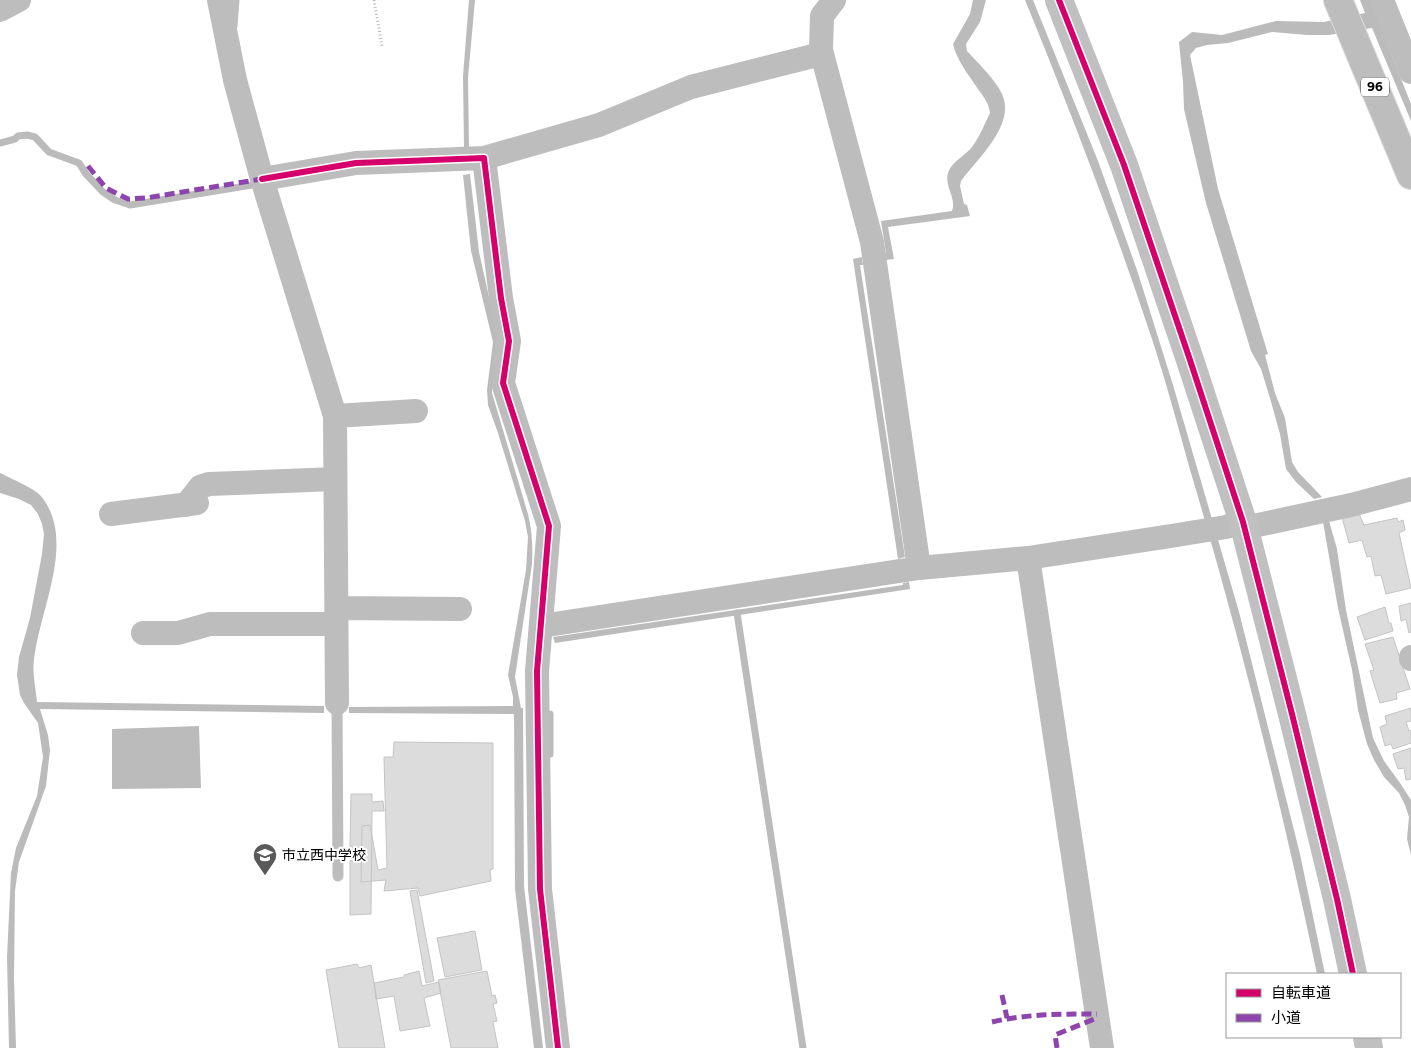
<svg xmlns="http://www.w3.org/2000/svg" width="1411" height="1048" viewBox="0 0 1411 1048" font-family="Montserrat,'Noto Sans JP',sans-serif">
  <rect width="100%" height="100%" fill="#fff"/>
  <path fill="#bbb" d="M469 0H475L468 78 469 148H464L463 76Z
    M973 0H986L980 22 966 44 967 51C978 63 995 79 1002 94 1016 125 978 158 961 181L960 186 964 204 967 205 970 216 888 227 894 259 885 260 883 253H886L881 221 952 211C957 199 944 186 948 173 952 161 964 157 972 147 979 138 985 123 990 113 989 103 983 96 978 89 968 74 957 61 953 44L970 14Z
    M1025 0H1033L1098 161 1137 270 1173 385 1239 612 1300 854 1325 974H1317C1282 806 1240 638 1191 473 1178 427 1166 381 1151 336 1113 222 1070 110 1025 0Z
    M1360 0H1376L1386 41 1411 104V121L1372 28 1329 35H1307L1272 32 1228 43 1207 45 1196 48 1190 55 1218 189 1268 354 1265 355 1275 393 1285 418 1292 462 1298 472 1322 497 1314 499 1296 482 1286 469 1280 434 1270 398 1261 369 1251 351 1206 203 1184 109 1183 82 1179 42 1192 32 1222 35 1276 21 1324 22 1365 13Z
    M470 174 479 252 497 333 498 348 492 382V393L528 514C532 531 533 546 532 564L515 677 521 708H523L524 886 543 1048H534L515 889 514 714 349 713V707L513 706V697L508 675 526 570 528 537 525 521 498 433 488 405 487 390 493 342 471 251 463 175Z
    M862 257 863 265H860L905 557 898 559 853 259Z
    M0 473C10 478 33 488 40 495 78 539 39 610 34 660 32 673 36 689 37 702L324 706V713L40 709 48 735 50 750 46 786 19 862 15 891 14 979 16 1048H9L7 957 11 873 16 848 37 796 43 757 38 723 24 703 20 695 17 675 19 657 30 618 42 554 44 534 42 524 38 514 31 505 19 499 0 493Z
    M1329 521 1337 549 1346 610 1373 738 1384 761 1400 783 1411 800V855L1407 839 1409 817 1405 805 1399 793 1384 777 1374 760 1367 744 1358 710 1352 670 1338 608 1323 522Z
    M909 582 910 589 555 643 553 637 903 585V583Z
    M199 726 201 788 112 789V729Z"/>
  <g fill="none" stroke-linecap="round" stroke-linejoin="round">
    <path stroke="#bbb" stroke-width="7" d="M0 143 15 139 18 136 27 135 35 137 49 152 79 163 86 174 103 192 115 200 130 205 252 185
      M737 613 803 1048
      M550 754V714"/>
  </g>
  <path fill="#dcdcdc" stroke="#c4c4c4" d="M1359 514 1364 525 1397 518 1398 522 1403 520 1405 530 1399 533 1411 588 1386 594 1381 575 1375 576 1371 556 1367 557 1362 540 1349 543 1342 517Z
    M1411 603V632L1409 633 1406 619 1401 621 1399 606Z
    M1385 607 1389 623H1391L1393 631 1365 640 1357 617Z
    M1393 637 1410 689 1396 693 1397 699 1380 703 1370 671 1374 670 1365 644Z
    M1411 708V721L1406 722 1409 731 1411 730V743L1393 749 1391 744 1385 746 1380 727 1387 724 1385 716Z
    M394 742 493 743V869L490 870 491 881 420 896 418 888 384 891 386 880 361 882 362 826 370 825 378 870 387 868 384 757H393Z
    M1411 748V779L1406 780 1404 768 1398 769 1393 754Z
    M351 794H372V802L383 801 384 811H372L371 914 350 915V861L353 860V847H350Z
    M417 890 434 981 426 983 410 891Z
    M475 931 482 970 445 977 437 938Z
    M357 964 359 968 371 965 385 1048H339L326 970Z
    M419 971 422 986 439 982 441 993 424 998 430 1026 400 1031 394 996 376 999 374 983 404 977V975Z
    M487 971 492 996 495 995 497 1003 493 1004 497 1021 493 1022 498 1048H451L438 980Z"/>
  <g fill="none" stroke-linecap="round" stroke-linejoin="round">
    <g stroke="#dbdbdb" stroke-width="30">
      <path id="primary" d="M1338 0 1411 175"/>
    </g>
    <path stroke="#b8b8b8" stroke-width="3" stroke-dasharray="1 2.5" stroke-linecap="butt" d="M374 0 382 46"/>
    <path stroke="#bdbdbd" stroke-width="11" d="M232 26 234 0
      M337 703 338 876"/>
    <path stroke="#bdbdbd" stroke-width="24" d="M219 0 235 80 262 179 335 416 337 703
      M834 0 822 16 821 50 872 242 919 568
      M1382 0 1411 72
      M0 10 19 0
      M484 158 599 125 691 87 821 54
      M262 179 356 163 484 158 501 298 509 341 503 383 549 526 537 671 540 889 558 1048
      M335 416 416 411
      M186 505 200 487 209 484 335 479
      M111 514 197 503
      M1244 528 1351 505 1411 489
      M1028 558 1102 1048
      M337 608 460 609
      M541 626 919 568 1028 558 1171 536 1226 527 1243 522
      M143 633H178L210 624H336
      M1411 657V659"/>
    <path stroke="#c0c0c0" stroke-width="28" d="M1059 0 1124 165 1190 360 1243 522 1292 714 1337 899 1353 974
      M1367 1037 1369 1048"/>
    <use href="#primary" stroke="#bdbdbd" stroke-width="28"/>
    <path stroke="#8e44ad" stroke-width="5" stroke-dasharray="10 5" stroke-linecap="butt" d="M88 166 106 188 128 199 146 198 262 179
      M1002 995 1007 1018
      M992 1022C1026 1014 1061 1014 1097 1014
      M1057 1048 1055 1035 1097 1018"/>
    <g stroke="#fff" stroke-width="9">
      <path id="cycleway" d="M1059 0 1124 165 1190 360 1243 522 1292 714 1337 899 1353 974
        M262 179 356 163 484 158 501 298 509 341 503 383 549 526 537 671 540 889 558 1048"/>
    </g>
    <use href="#cycleway" stroke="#d6006c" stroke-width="6"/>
  </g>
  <defs>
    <g id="school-pin" transform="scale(1.25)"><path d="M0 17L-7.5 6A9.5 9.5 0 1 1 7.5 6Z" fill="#595959" stroke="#fff"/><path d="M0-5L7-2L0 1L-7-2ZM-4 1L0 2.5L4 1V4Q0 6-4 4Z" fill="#fff"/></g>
  </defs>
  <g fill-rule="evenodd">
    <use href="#school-pin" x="265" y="855"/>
  </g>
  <g text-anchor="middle" stroke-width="4" stroke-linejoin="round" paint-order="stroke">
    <rect fill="#fff" stroke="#4c4c4c" stroke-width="1" x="1361" y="77.5" width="28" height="19" rx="4"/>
    <g font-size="12" font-weight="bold" fill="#000">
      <text x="1375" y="91">96</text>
    </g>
    <g font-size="14" fill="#000" stroke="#fff" text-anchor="start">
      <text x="282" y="860">市立西中学校</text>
    </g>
  </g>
  <rect x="1226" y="973" width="175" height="65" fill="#ffffff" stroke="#999999"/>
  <rect x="1236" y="989" width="25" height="8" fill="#d6006c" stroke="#999999"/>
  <text x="1271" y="998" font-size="15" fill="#000000">自転車道</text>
  <rect x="1236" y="1014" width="25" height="8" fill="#8e44ad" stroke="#999999"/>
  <text x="1271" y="1023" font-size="15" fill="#000000">小道</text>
</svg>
